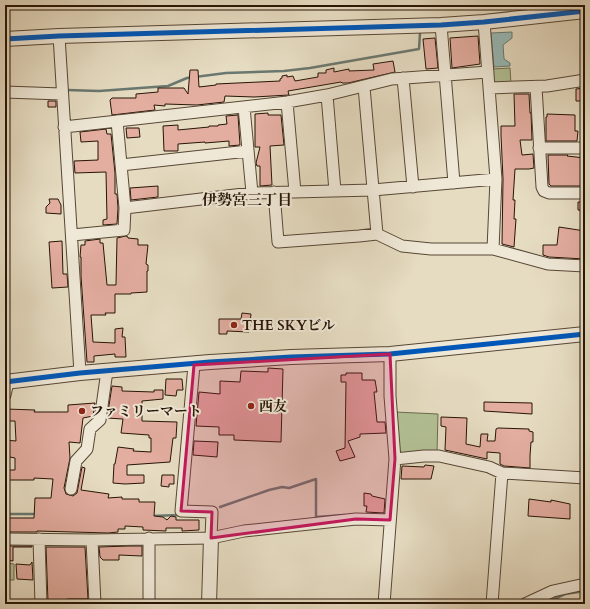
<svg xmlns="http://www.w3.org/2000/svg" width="590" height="609" viewBox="0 0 590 609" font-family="Cardo,'Noto Serif JP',serif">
  <rect width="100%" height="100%" fill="#e6dcc2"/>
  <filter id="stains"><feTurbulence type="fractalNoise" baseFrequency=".005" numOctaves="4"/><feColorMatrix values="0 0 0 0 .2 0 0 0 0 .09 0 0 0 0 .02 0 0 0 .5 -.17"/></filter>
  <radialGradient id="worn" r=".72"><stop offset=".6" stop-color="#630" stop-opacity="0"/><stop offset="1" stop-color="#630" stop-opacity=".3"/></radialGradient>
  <path fill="#b2c195" stroke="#6c6b4e" d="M510 68 511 84 493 82 492 69Z
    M395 412 438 414 437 452 399 455Z
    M5 563 14 564V580H5Z"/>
  <path fill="#97bab7" stroke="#6a7870" d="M512 32V38L503 45 504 59 510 63V66L494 67 491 33Z"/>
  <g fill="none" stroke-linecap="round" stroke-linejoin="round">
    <path stroke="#6a7870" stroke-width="2.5" d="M67 90 99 91 168 86 187 78 226 73 284 71 310 68 419 49 420 33
      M220 507 269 490 282 487 289 488 316 479V517L345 515
      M5 514H36
      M151 516 180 515
      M544 604 565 594 585 591"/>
  </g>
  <path fill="#e3ada0" stroke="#271506" d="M478 36 480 64 452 68 450 38Z
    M435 38 438 68 426 69 423 39Z
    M393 61 395 72 348 83H342L341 82 288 91 289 95 254 97 225 96 224 102 197 105 165 104V106L154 105 155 110 112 115 110 100 112 98H136V94L158 92V88H184L188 94 190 70H198L199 87 216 85V84L280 81V79L282 78V76L287 75V77L293 76 295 81 318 77V73H326V70L334 68V72L349 69V71L374 70 373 64Z
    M585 88 584 101H576V89Z
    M514 94H529L530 113H531L532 140H520L522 155 533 154 534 168 529 169H515L513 200H515L514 219H516L514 247 502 244 503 179 501 135V126H515Z
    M48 101H56V107H48Z
    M268 113V115H281L284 145 270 146 272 185 260 186V166H257L256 163 260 147H255V114Z
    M547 114 575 115V131H578L577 141H546V117H547Z
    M238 115 240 145 229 146V141L205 143V142L178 144V151H164L163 126 178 125V130L209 127V126H218V125L227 124 226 116Z
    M126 128H139L140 137 127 138Z
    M106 129 107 134H111L115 173V194H117L118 208 117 224 103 225V220L107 219 106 172 75 173 74 161 98 160V141L81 142 80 132Z
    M548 155H568L567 156 585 158V186H551L549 184Z
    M158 186V197L131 200 130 188Z
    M49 199H58L61 205V214L46 213V207L50 203Z
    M578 202H585V211L578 210Z
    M559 227 585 231 584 259 549 257 543 255V245H557Z
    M126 236 128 237V238L138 239V245H148L146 264 148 265V271H147V292L131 293V294H115V313H105L106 315H91L93 342 115 343V329L123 328 122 337H125L126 357H115V354L94 356V362H87L81 276V257H80L81 245H85V241L100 239V243H103L107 285H116L117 238Z
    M62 241 63 274H67L68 287 52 288 49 242Z
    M242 313 251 314 249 332 227 331V334H219V319H241Z
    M268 368 283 369 281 442 234 440V435H219V427L196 426 199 392 220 394V381L240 382 241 371 268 372Z
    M346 373H362V380H375L377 392H374L377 422H385L386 433 360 434V437L348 441 355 457 340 461 336 451 345 448 346 382H341V375H346Z
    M166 379H182L183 390H177L176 396 165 395Z
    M112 386 122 387V391L154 392V390H163V399L142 401V421L177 422 176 438H173L170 462 127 465V475H144V483L125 484 113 483 114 464H115L118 447 134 449 133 451 151 452V438H149V435L121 433 123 419 107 418Z
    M484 402 532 403V414L484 411Z
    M95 403 93 416 83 418 80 443 69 442 70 458 64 488 66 494 73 496 77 493 82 467 85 468 81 490 109 494 108 498 122 497V499H139V502H155L154 516 163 517 167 520 171 516 176 517V520H199V530L182 531V528H166V531L143 530V527L125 526V529H118V532L108 533 37 531V532H5V518H34L35 498H51L53 479 34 478V480H6V470H15V458L5 456V440L16 441 15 421H5L6 409 35 410 34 412H68V405Z
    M441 417 467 418 466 444 480 447 481 434H488L487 441H495L496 429 498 428 529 429V431L533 432V442H531L530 456V468L504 466 500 464V453L487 452V459L445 450 446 427 441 426Z
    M194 441 218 442 217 457 193 455Z
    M425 465 434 466 431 479H401L402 466 424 467Z
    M162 475H174V484H169V487L161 486Z
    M364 493 371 494 372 496 385 499 384 513 366 512 367 506H364Z
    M529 499 551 502V500L570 504V519L528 516Z
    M5 546H32V547H13V561L5 560Z
    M128 546H142V556L119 555V560H103L100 557 99 547Z
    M46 547H85L88 599H67V602H48Z
    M32 562 33 580 17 579 16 564 30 565Z"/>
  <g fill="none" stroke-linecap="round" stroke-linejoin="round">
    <g stroke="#574735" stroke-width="13">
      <path id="minor" d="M484 22 496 179 493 249
        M441 25 454 183
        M59 36 80 373
        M403 78 413 187
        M364 87 377 234
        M536 87 542 187 544 191 549 193H585
        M490 88 547 86 585 80
        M5 92 61 94
        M327 95 335 191
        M287 102 295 192
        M244 107 252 193
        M64 127 287 102 327 95 392 79 488 72
        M539 148H585
        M121 165 248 151
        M274 192 278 242 359 236 377 234 402 246 431 249H493L548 264 585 266
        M125 208 252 193 373 190 496 179
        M72 235 124 230 125 208 117 121
        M194 365 181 511 212 512 211 538
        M5 395 8 382
        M395 459 424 456H439L489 467 502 473 585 478
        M71 489 76 461 87 449 90 429 100 420 107 371
        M5 539 92 540 211 538 244 531 356 519 390 520
        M39 539 41 604
        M92 540 95 604
        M149 604V538
        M384 604 395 459 390 396V354
        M492 604 502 473
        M525 604 553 591 585 584"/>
    </g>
    <g stroke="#574735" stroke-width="16">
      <path id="tertiary" d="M5 39 59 36 441 25 484 22 585 11
        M5 382 80 373 210 362 291 357 390 354 585 334
        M209 604 211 538"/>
    </g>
    <use href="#minor" stroke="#efe8d7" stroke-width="11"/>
    <use href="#tertiary" stroke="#efe8d7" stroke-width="14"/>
    <g stroke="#efe8d7" stroke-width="8">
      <path id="cycleway" d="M5 39 59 36 441 25 484 22 585 11
        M5 382 80 373 210 362 291 357 390 354 585 334"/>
    </g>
    <use href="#cycleway" stroke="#0057b8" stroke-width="5"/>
  </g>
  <path fill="#c2185b" fill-opacity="0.2" stroke="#c2185b" stroke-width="3" stroke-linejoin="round" d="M390 354 395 459 390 520 356 519 211 538 212 512 181 511 194 365Z"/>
  <g fill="#8f2418" stroke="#efe8d7" stroke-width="1.5">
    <circle cx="234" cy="325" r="4"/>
    <circle cx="251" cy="406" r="4"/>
    <circle cx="82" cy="411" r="4"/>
  </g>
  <g text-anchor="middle" stroke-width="4" stroke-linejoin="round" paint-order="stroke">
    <g font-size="14" font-weight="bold" fill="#271506" stroke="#efe8d7" text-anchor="start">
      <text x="242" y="330">THE SKYビル</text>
      <text x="259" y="411">西友</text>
      <text x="90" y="416">ファミリーマート</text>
    </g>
    <g font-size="15" font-weight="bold" fill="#271506" stroke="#efe8d7">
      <text x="247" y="205">伊勢宮三丁目</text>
    </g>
  </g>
  <rect width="590" height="609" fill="none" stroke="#e6dcc2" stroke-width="20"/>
  <rect x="6" y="6" width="578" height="597" fill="none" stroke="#271506" stroke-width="2"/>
  <rect x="10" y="10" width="570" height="589" fill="none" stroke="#271506"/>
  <rect width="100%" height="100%" filter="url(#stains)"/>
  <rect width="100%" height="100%" fill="url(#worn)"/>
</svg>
